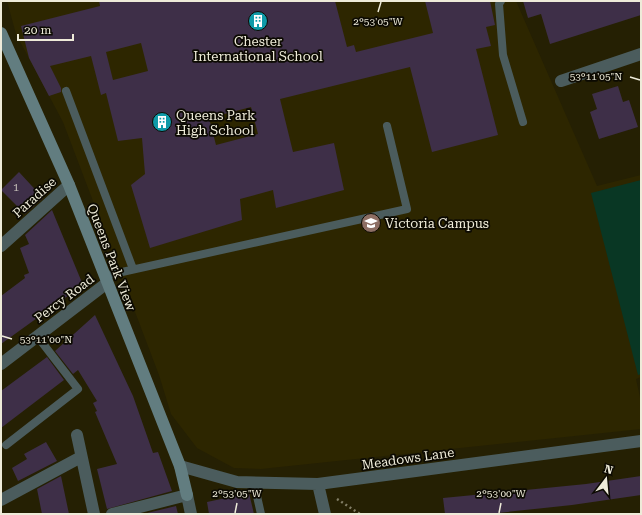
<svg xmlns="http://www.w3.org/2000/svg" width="642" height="515" viewBox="0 0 642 515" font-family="'Roboto Serif',serif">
  <rect width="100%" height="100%" fill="#252003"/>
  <path fill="#2d2600" d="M7 1H516L597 186 641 175V377L636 379 641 402V429L261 469 234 468 197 448 171 414 159 375 63 122 16 34Z"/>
  <path fill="#093724" d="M641 180V374L638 375 591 193Z"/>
  <path fill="#3e2f48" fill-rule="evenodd" d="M99 1H335L347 47 354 45 356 52 433 33 425 1H490L495 25 486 27 491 46 476 49 498 135 432 152 410 67 280 99 293 152 334 143 344 190 276 208 273 190 240 199 242 220 150 248 131 185 145 174 142 138 118 141 106 93 101 95 91 56 50 66 61 88V92L49 96 29 58 21 26 100 6ZM141 43 148 71 113 80 106 52ZM251 107 258 134 216 145 209 118Z
    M523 1H641V15L550 44 541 14 528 18Z
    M618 86 623 102 629 100 638 127 599 139 590 112 597 109 592 94Z
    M19 172 43 198 25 214 1 190Z
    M52 210 83 285 1 344V296L25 278 24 275 29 273 20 248 29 244 25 235Z
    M95 315 133 396 153 453 158 452 172 491 107 509 97 469 117 464 95 412 97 411 93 403 97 401 78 370 73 374 55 351Z
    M47 357 64 380 1 428V391Z
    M46 442 57 461 18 481 12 468 27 459 24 454Z
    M61 476 69 514H42L37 489Z
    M641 476V495L572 505 488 514H445L443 498 586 484Z
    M249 493 254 514H209L207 502Z
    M176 506 178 514H143Z"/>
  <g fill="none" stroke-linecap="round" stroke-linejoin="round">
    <path stroke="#837f67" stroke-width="2.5" stroke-dasharray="2 3" stroke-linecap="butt" d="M337 499 360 514"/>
    <path stroke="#4b5c5d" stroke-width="8" d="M501 1 499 4 503 55 523 122
      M66 91 133 269
      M104 276 407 209 387 126
      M6 445 78 389 37 336
      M254 483 261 514"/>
    <path stroke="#4b5c5d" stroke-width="12" d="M561 81 641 54
      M1 246 69 185
      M1 364 107 283
      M77 435 94 514
      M180 466 237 482 318 484 641 441
      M318 484 325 514
      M1 500 81 457
      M112 514 187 495 191 514"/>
    <path stroke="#627d80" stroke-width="12" d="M1 33 69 185 180 466 187 495"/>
  </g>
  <path fill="none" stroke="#eeebd9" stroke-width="1.5" d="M378 12 381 2M630 77 640 80M2 336 12 339M235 513 237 503M499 513 501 503"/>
  <defs>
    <g id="building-disc" transform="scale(1)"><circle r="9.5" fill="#0f9aa8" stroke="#0c0a02"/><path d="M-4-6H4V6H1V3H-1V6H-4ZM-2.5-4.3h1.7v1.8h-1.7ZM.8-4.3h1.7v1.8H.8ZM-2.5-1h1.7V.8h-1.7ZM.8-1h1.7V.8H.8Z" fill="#fff"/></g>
    <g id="school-disc" transform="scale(1)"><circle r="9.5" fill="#8d6e63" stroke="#0c0a02"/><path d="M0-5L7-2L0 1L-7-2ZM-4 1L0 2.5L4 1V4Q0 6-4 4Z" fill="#fff"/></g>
  </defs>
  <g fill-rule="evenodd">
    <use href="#building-disc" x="258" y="21"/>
    <use href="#building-disc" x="162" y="122"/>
    <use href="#school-disc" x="371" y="223"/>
  </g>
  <g text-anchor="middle" stroke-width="3.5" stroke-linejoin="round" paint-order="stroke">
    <g font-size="11" fill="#c2bcb5">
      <text x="16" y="191">1</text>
    </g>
    <g font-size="13" fill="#eeebd9" stroke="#0c0a02" text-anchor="start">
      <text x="258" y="46" text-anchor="middle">Chester<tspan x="258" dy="15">International School</tspan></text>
      <text x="176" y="120">Queens Park<tspan x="176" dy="15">High School</tspan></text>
      <text x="385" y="228">Victoria Campus</text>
    </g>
    <g font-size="13" fill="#eeebd9" stroke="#0c0a02">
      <text transform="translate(34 197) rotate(-42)" y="5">Paradise</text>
      <text transform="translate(112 257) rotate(69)" y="5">Queens Park View</text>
      <text transform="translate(64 298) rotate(-37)" y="5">Percy Road</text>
      <text transform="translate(408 458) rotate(-8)" y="5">Meadows Lane</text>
    </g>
  </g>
  <g font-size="10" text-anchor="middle" fill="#eeebd9" stroke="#0c0a02" stroke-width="3.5" stroke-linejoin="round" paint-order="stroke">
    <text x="378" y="25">2°53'05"W</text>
    <text x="596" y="80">53°11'05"N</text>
    <text x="46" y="343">53°11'00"N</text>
    <text x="237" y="497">2°53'05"W</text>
    <text x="501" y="497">2°53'00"W</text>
  </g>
  <rect width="642" height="515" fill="none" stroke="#eeebd9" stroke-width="4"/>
  <g transform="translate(606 479) rotate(16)" stroke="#0c0a02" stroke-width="3" paint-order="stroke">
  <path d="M0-3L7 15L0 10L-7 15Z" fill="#eeebd9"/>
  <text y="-6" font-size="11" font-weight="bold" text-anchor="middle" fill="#eeebd9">N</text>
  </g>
  <path d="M18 34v6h55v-6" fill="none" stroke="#eeebd9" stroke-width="2"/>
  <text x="24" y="34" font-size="12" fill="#eeebd9" stroke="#0c0a02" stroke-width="3" paint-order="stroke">20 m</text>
</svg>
